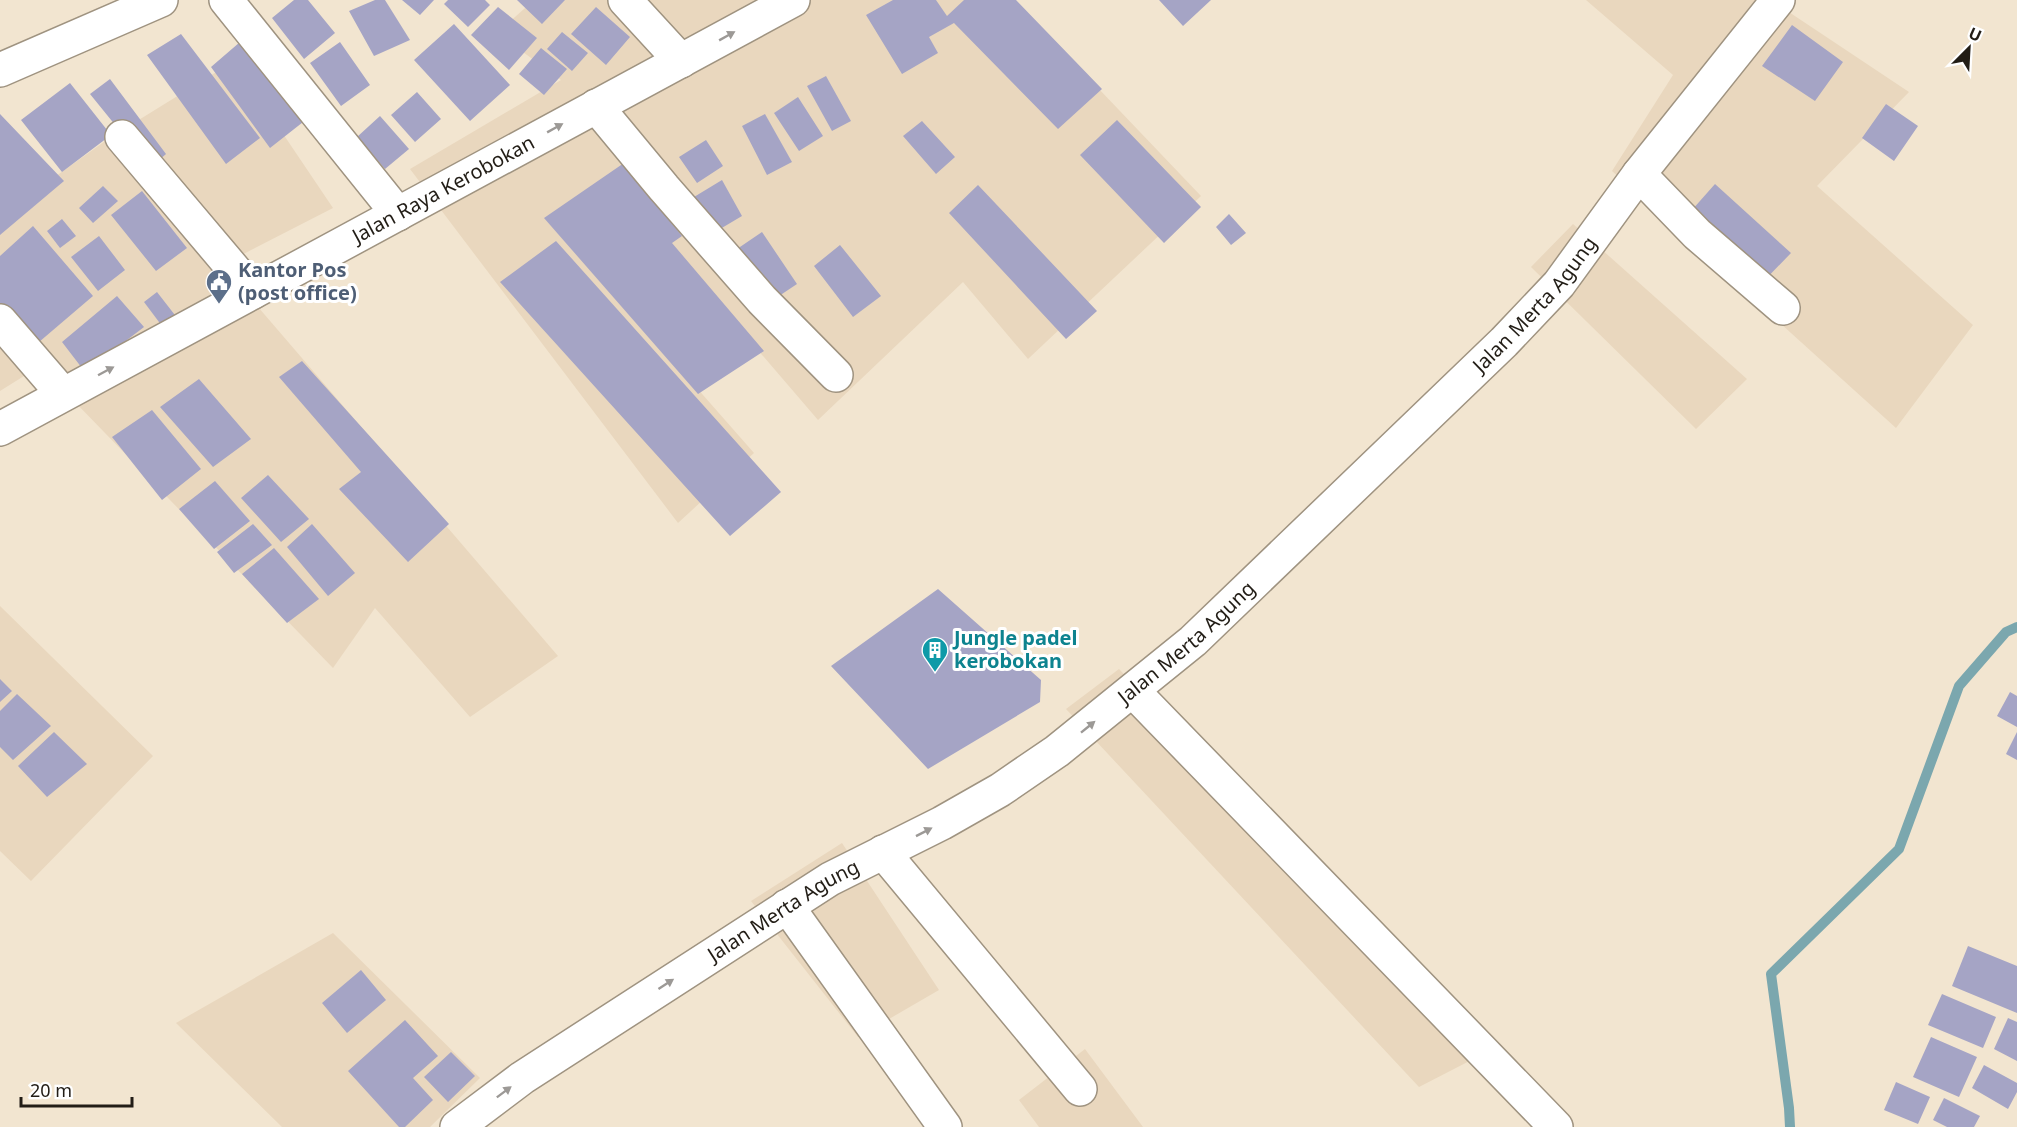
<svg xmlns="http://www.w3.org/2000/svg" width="2017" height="1127" viewBox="0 0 2017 1127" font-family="'Noto Sans',sans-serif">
  <rect width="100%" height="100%" fill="#f2e5d0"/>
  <path fill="#e9d7be" d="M534 0H1014L1201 196 1028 359 963 282 818 420 726 313 674 362 754 453 678 523 410 169 561 80 497 33Z
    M1586 0H1771L1909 92 1817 186 1973 325 1896 428 1612 171 1673 75Z
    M234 61 333 208 222 265 558 656 470 717 375 608 333 668 40 366 0 391V216L108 139Z
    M1573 224 1747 379 1696 429 1531 267Z
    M0 606 153 756 31 881 0 851Z
    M1119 669 1485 1053 1419 1087 1066 709Z
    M842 843 939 990 858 1037 751 901Z
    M333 933 480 1078 430 1127H282L176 1023Z
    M1085 1049 1143 1127H1039L1019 1100Z"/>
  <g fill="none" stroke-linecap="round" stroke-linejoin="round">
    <path stroke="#7ba7ae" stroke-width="10" d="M1790 1127 1789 1108 1771 974 1899 849 1959 686 2006 632 2017 627"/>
  </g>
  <path fill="#a5a4c5" d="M294 0H308L335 33 304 59 272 18Z
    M375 0H385L410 40 374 56 349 11Z
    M402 0H434L420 15Z
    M448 0H485L490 5 468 27 444 4Z
    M517 0H565L542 24Z
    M893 0H936L947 16 964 0H1016L1102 89 1058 129 954 23 929 37 938 53 902 74 866 15Z
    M1159 0H1211L1183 26Z
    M498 7 537 38 509 70 471 35Z
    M596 7 630 37 606 65 571 34Z
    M454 24 510 85 470 121 414 60Z
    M1792 25 1843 62 1815 101 1762 66Z
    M562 32 588 53 572 71 547 49Z
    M181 34 260 138 226 164 147 55Z
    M247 36 312 115 270 148 211 67Z
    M340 42 370 85 341 106 310 63Z
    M541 48 567 69 544 95 519 74Z
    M826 76 851 121 832 131 807 86Z
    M110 79 166 154 150 168 90 94Z
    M70 83 111 135 62 172 21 120Z
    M417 92 441 119 415 142 391 115Z
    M798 97 823 136 799 151 774 113Z
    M1886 104 1918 126 1894 161 1862 138Z
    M0 114 64 181 0 235Z
    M765 114 792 162 767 175 742 126Z
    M380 116 409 149 385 169 357 137Z
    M1117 120 1201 207 1164 243 1080 155Z
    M922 121 955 157 936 174 903 136Z
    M706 140 723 166 697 183 679 157Z
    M624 163 682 236 672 243 764 351 698 394 544 218Z
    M722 180 742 216 715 232 694 197Z
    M1715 184 1791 253 1759 286 1684 219Z
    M978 185 1097 311 1066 339 949 213Z
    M103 186 118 201 93 223 79 208Z
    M142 191 187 248 156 271 111 215Z
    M1229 214 1246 233 1231 245 1216 227Z
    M62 219 76 236 60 248 47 231Z
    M33 226 93 296 32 348 0 311V256Z
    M762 232 797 284 773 300 737 249Z
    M99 236 125 270 98 291 71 257Z
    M556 241 781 492 730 536 500 282Z
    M840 245 881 296 853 317 814 266Z
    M157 292 178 319 165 330 144 302Z
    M117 296 144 327 85 372 62 342Z
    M302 361 449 524 408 562 339 489 361 472 279 377Z
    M199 379 251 439 213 467 160 407Z
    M152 410 201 469 162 500 112 437Z
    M268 475 309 519 281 542 241 498Z
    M215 481 250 521 214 549 179 509Z
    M253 524 272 545 234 573 217 552Z
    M312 524 355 573 328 596 287 547Z
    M274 548 319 599 287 623 242 574Z
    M938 589 1041 680 1040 702 928 769 831 666Z
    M0 679 12 691 0 702Z
    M2010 692 2017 696V727L1997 716Z
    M17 694 51 726 13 760 0 747V711Z
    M54 732 87 764 47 797 18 766Z
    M2017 732V760L2006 754Z
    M1968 946 2017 966V1013L1952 986Z
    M361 970 386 1000 347 1033 322 1003Z
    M1942 994 1996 1017 1983 1048 1928 1025Z
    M2008 1018 2017 1022V1061L1994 1049Z
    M405 1020 438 1056 413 1078 433 1100 405 1127H399L348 1071Z
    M1931 1037 1977 1057 1959 1097 1913 1077Z
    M451 1052 475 1076 448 1102 424 1077Z
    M1984 1065 2017 1083V1092L2008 1109 1972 1088Z
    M1896 1082 1930 1097 1918 1124 1884 1110Z
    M1944 1098 1980 1116 1974 1127H1947L1933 1120Z"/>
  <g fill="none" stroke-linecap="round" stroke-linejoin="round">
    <g stroke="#9f9380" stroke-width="36">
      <g id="minor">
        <path d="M226 0 398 214"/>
        <path d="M625 0 681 61"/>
        <path d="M0 70 161 0"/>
        <path d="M596 106 664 188 762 300 836 375"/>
        <path d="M122 137 253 292"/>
        <path d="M1639 174 1697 234 1783 308"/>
        <path d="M0 321 63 394"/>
        <path d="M1133 691 1556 1127"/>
        <path d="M883 852 1080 1089"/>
        <path d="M787 906 945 1127"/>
        <path id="s1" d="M457 1127 522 1078 830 879 942 823 1000 790 1057 751 1193 641 1504 342 1559 284 1639 174 1778 0"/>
      </g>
    </g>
    <g stroke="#9f9380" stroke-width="36">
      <g id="major">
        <path id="s2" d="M0 429 793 0"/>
      </g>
    </g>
    <use href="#minor" stroke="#fff" stroke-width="33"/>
    <use href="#major" stroke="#fff" stroke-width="33"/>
  </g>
  <defs><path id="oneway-solid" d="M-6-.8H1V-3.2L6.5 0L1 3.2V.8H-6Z" transform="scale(1.5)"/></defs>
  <g fill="#9c9996">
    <use href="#oneway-solid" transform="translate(727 36) rotate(-29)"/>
    <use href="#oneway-solid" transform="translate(555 128) rotate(-29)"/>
    <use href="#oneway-solid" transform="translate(106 371) rotate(-28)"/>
    <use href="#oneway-solid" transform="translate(1088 727) rotate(-39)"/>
    <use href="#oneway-solid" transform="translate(924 832) rotate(-27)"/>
    <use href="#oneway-solid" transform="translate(666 984) rotate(-33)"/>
    <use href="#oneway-solid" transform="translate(504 1092) rotate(-37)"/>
  </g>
  <defs>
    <g id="civic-pin" transform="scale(1.35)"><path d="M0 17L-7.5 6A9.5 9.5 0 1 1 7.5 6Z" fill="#5c6f8a" stroke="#fff"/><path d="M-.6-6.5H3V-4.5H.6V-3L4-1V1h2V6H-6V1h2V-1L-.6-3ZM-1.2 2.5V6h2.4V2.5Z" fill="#fff"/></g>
    <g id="building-pin" transform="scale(1.35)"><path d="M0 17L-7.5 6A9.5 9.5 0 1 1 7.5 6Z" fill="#0f9aa8" stroke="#fff"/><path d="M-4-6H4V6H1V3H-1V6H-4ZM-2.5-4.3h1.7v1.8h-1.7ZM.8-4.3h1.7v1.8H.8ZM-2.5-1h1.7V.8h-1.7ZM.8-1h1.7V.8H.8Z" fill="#fff"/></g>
  </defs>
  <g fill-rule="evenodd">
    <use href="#civic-pin" x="219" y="282"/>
    <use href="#building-pin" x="935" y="650"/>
  </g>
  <g text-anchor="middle" stroke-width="6" stroke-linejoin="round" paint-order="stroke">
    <g font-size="20" fill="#221d16" stroke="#fff">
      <text dy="7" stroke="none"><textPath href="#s2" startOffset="504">Jalan Raya Kerobokan</textPath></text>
      <text dy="7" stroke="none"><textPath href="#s1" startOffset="1364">Jalan Merta Agung</textPath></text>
      <text dy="7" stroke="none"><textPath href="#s1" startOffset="878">Jalan Merta Agung</textPath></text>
      <text dy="7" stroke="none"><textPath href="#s1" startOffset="392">Jalan Merta Agung</textPath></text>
    </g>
    <g font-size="20" font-weight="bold" fill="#4e5e75" stroke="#fff" text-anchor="start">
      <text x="238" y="277">Kantor Pos<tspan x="238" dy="23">(post office)</tspan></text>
    </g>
    <g font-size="20" font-weight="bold" fill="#0d838f" stroke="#fff" text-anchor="start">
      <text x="954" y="645">Jungle padel<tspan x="954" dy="23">kerobokan</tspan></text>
    </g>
  </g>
  <g transform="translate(1969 48) rotate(24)" stroke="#ffffff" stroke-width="4.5" paint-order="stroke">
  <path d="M0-4.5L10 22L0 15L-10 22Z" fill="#221d16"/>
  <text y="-9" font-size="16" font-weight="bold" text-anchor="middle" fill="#221d16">U</text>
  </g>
  <path d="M21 1097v9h111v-9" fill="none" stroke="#221d16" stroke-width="3"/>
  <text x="30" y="1097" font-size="18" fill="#221d16" stroke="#ffffff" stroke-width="4.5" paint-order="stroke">20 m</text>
</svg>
